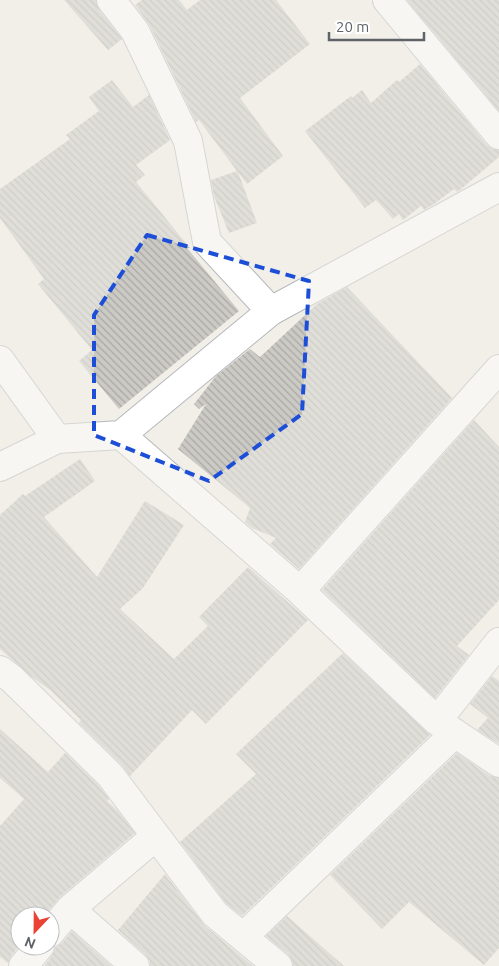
<svg xmlns="http://www.w3.org/2000/svg" width="499" height="966" viewBox="0 0 499 966" font-family="Ubuntu,sans-serif">
  <defs>
    <pattern id="building-back-hatch" width="6" height="6" patternUnits="userSpaceOnUse" patternTransform="scale(1.25)"><rect width="6" height="6" fill="#cccac5"/><path d="M-1 5l2 2M0 0l6 6M5-1l2 2" fill="none" stroke="#a9a8a4"/></pattern>
  </defs>
  <rect width="100%" height="100%" fill="#f1efe8"/>
  <path fill="url(#building-back-hatch)" d="M64 0H96L99 10 122 39 108 50Z
    M142 0H179L187 10 200 0H276L310 44 240 98 283 156 247 184 238 172 257 223 229 233 214 196 211 180 237 171 199 120 196 122 149 24 135 5Z
    M407 0H499V111Z
    M420 64 487 145 493 149 499 150V157L460 190 457 192 454 189 434 204 424 210 421 206 403 220 399 214 393 219 376 200 365 208 305 131 351 96 352 98 362 90 371 103 397 80 399 82Z
    M112 80 133 107 149 95 170 140 136 165 145 175 136 182 190 248H187L239 311 119 409 79 361 92 350 38 284 44 279 0 218V189L70 139 66 135 99 111 89 97Z
    M347 287 452 398 299 569 270 544 276 538 252 528 245 522 250 508 178 449 206 404 199 409 194 404 216 376 250 349 260 357 317 304Z
    M474 420 499 447V600L457 646 469 655 435 698 322 590Z
    M80 459 95 481 44 517 97 577 145 501 184 525 143 588 120 609 174 659 208 626 199 617 248 567 308 620 206 724 192 710 130 776 121 764 79 723 81 720 50 690 32 677 0 649V515L23 494 25 496Z
    M343 653 430 735 242 916 226 903 180 842 256 774 236 754Z
    M492 676 499 681V744L477 730 488 718 470 704Z
    M0 729 48 772 65 753 98 785 109 799 107 801 117 810 135 833 60 897 44 916H20V945L11 956 8 963 0 957V826L24 799 0 778Z
    M457 753 490 776 499 778V948L484 965 409 902 382 929 330 875Z
    M165 874 205 926 253 966H150V961L145 954 118 930Z
    M287 916 344 966H293L292 960 288 954 266 936Z
    M72 931 111 966H44L52 956 55 948 62 943Z"/>
  <g fill="none" stroke-linecap="round" stroke-linejoin="round">
    <g stroke="#b5b8bc" stroke-width="30">
      <path id="minor" d="M111 0 135 31 188 141 207 242 271 311
        M387 0 499 135
        M0 360 57 439
        M121 435 300 591 437 721 499 763
        M300 591 499 369
        M0 670 12 679 110 775 215 914 278 966
        M437 721 499 642
        M70 909 135 966
        M50 933 70 909 156 836
        M243 937 455 733
        M23 966 40 946"/>
    </g>
    <g stroke="#b5b8bc" stroke-width="30">
      <path id="tertiary" d="M0 467 57 439 121 435 271 311 499 187"/>
    </g>
    <use href="#minor" stroke="#fff" stroke-width="28"/>
    <use href="#tertiary" stroke="#fff" stroke-width="28"/>
  </g>
  <path d="M0 0H499V966H0ZM147 235 309 281 302 414 209 481 94 435V315Z" fill="#f1efe8" fill-opacity=".55" fill-rule="evenodd"/>
  <path fill="none" stroke="#1d4ed8" stroke-width="4" stroke-dasharray="10 6" stroke-linejoin="round" d="M147 235 309 281 302 414 209 481 94 435V315Z"/>
  <g transform="translate(35 931) rotate(202)"><circle r="24" fill="#ffffff" stroke="#bfc1c3"/>
  <path d="M0-4L9 19L0 12L-9 19Z" fill="#ea4335"/>
  <text y="-8" font-size="14" font-weight="bold" text-anchor="middle" fill="#5f6368">N</text>
  </g>
  <path d="M329 32v8h95v-8" fill="none" stroke="#5f6368" stroke-width="2.5"/>
  <text x="336" y="32" font-size="15" fill="#5f6368" stroke="#ffffff" stroke-width="4" paint-order="stroke">20 m</text>
</svg>
